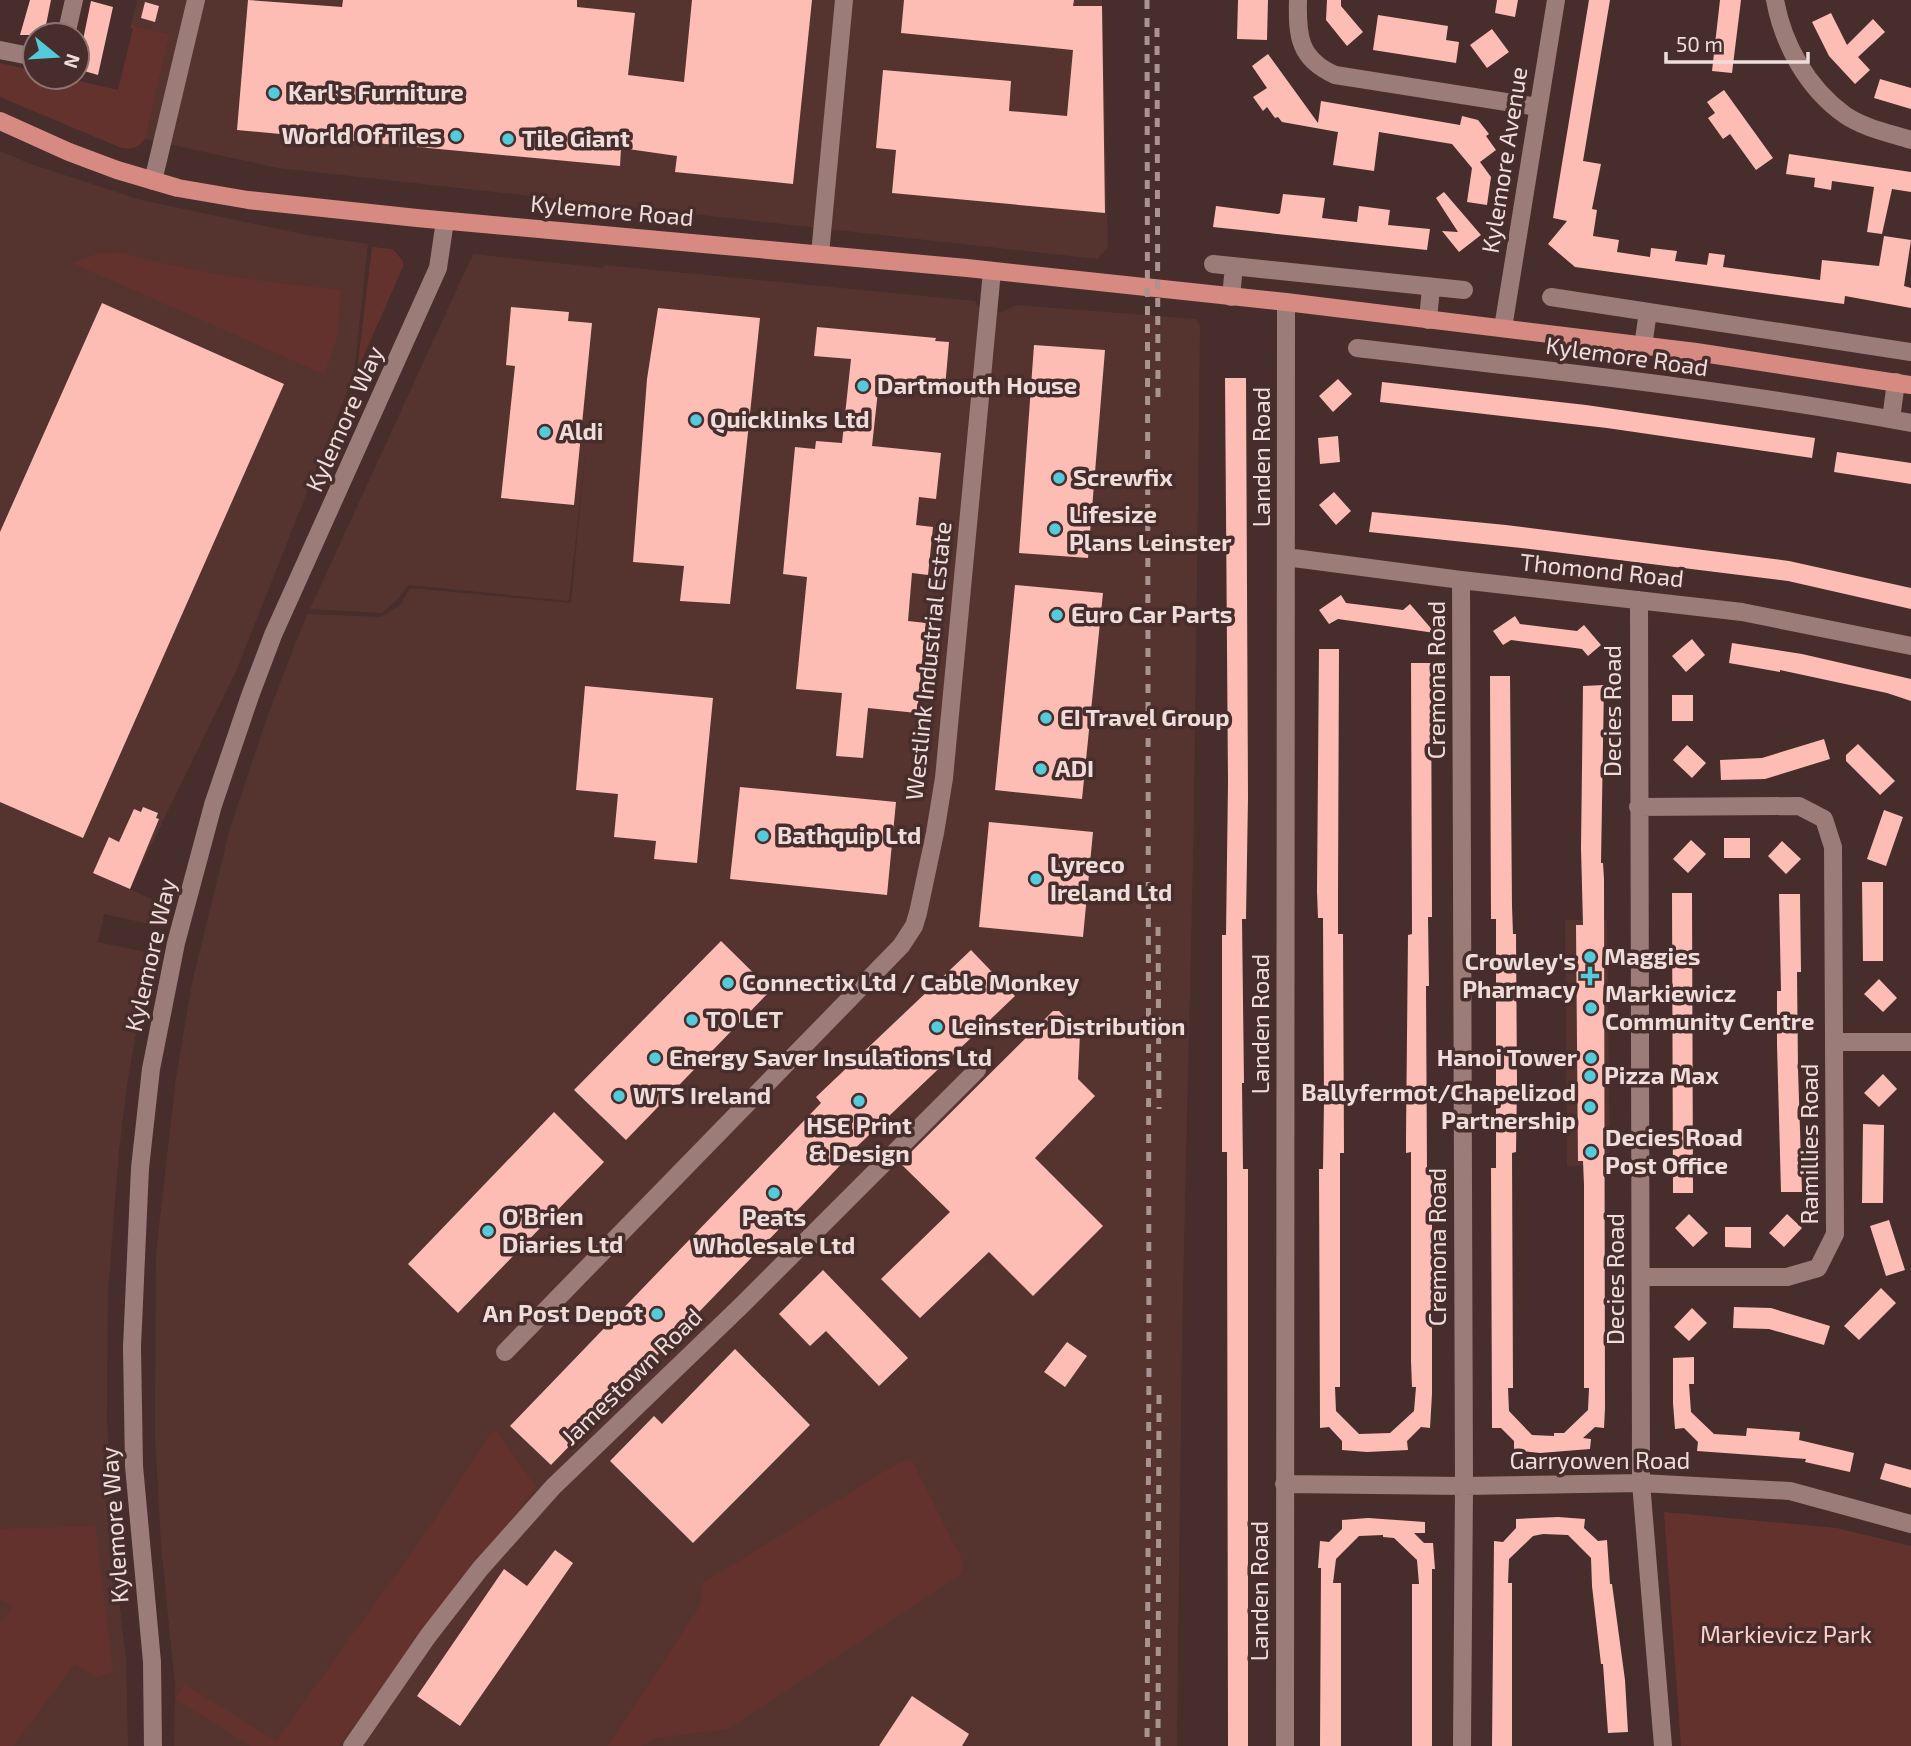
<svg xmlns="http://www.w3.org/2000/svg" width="1911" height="1746" viewBox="0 0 1911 1746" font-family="'Exo 2',sans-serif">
  <rect width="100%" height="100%" fill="#472d2b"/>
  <path fill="#553430" d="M137 0H1102L1108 247 1097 259 278 168 145 139 170 34 131 25Z
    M0 151 28 163 141 200 307 235 368 244 354 374 237 669 130 889 162 904 154 925 104 914 98 942 150 953 128 1079 119 1151 108 1292 107 1420 117 1581 126 1659 128 1746H0Z
    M473 254 603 268 604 265 975 301 980 309 1002 312 1017 305 1196 319 1200 327 1194 816 1182 1334 1177 1746H174L175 1686 161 1544 155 1438 156 1252 176 1078 192 983 230 828 268 714 307 614 381 617 400 605 410 588 571 603 586 446 569 601 409 585 398 599 382 613 310 609Z
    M1565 920H1607L1610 1165 1567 1166Z"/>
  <path fill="#64322d" d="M131 25 170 34 145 139C137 149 131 150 119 147L0 97V63L35 71V77H61L118 90 133 29 130 28Z
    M372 247 393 249 403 261V267L357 371Z
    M123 253C197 274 264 282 341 290L336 342 324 374 72 263 96 254Z
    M496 1431 536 1487 338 1746H251L175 1699 184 1684 276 1741 430 1527 489 1436Z
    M911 1459 962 1560V1573L728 1729 656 1738 640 1746H608L701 1604 703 1583 898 1463Z
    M1664 1512 1837 1528 1911 1546V1746H1681Z
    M95 1526 113 1672 96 1677 75 1664 13 1746H0V1622L14 1606 0 1600V1529Z"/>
  <path fill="#fdbdb5" d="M30 0H51L44 35H20Z
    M248 0 342 7 343 0H577V7L635 13 628 75 684 82 692 0H812L793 184 675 172 677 156 621 148 620 166 237 130Z
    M904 0H1074L1073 6H1102L1105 213 892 193 896 150 876 148 883 70 1011 81 1009 111 1067 116 1073 50 901 33Z
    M1238 0H1268L1267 40 1237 39Z
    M1327 0H1341V6L1363 32 1347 46 1326 20Z
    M1497 0H1518L1515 17 1495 13Z
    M1589 0H1610L1583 161 1601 164 1592 209 1597 210 1593 236 1619 240 1617 252 1650 257 1651 248 1677 251 1675 261 1707 265 1709 253 1725 255 1723 267 1820 280 1822 260 1879 266 1884 236 1911 240 1904 286 1911 288V308L1845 296 1844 304 1575 267 1548 244 1567 221 1553 218Z
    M1720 0H1741L1732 73 1712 71Z
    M91 1 113 7 98 75 77 69Z
    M145 2 159 6 155 22 141 18Z
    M1831 13 1847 45 1873 19 1885 32 1858 57 1870 70 1855 84 1829 56 1812 22Z
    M1378 15 1448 26 1446 40 1459 42 1456 63 1373 50Z
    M1492 29 1509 52 1487 68 1470 45Z
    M1268 54 1318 123 1321 101 1460 125 1462 116 1478 120 1489 134 1486 136 1496 150 1480 162 1491 177 1487 205 1467 202 1472 168 1452 144 1379 132 1374 171 1333 165 1338 132 1282 122 1278 117 1275 118 1267 107 1263 111 1253 97 1267 88 1252 66Z
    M1880 79 1911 88V109L1874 98Z
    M1724 90 1773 158 1756 170 1730 134 1723 139 1708 118 1715 113 1707 102Z
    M1789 154 1911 172V192L1892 189 1882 234 1867 232 1874 187 1832 181 1831 190 1814 187 1815 178 1786 174Z
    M1444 192 1481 235 1459 252 1442 231 1458 232 1436 198Z
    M1283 194 1325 198 1322 218 1357 222 1359 206 1390 210 1388 225 1430 229 1427 250 1213 227 1216 206 1278 214 1280 213Z
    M102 303 284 384 83 838 0 802V532Z
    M511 307 569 312 568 321 592 323 574 505 501 498 515 366 506 365Z
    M658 308 760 318 730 604 680 601 684 566 633 562 647 379Z
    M817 327 936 338 935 341 949 342 945 388 879 382 872 446 941 453 936 499 919 497 916 525 933 527 928 575 912 573 908 621 926 623 917 713 868 708 863 758 836 756 842 693 796 689 807 577 783 574 795 447 815 449 816 441 842 443 851 359 814 356Z
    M1034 345 1105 350 1088 558 1019 553Z
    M1225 378H1246L1248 798 1246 919H1242L1244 1083H1242L1243 1169H1248V1746H1228L1227 1152H1222V935H1226L1228 783Z
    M1338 379 1352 394 1333 412 1319 396Z
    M1382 382 1586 405 1815 438 1812 458 1607 428 1380 402Z
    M1338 436 1340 462 1320 464 1318 438Z
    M1837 452 1911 463V484L1834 472Z
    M1334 492 1351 511 1336 525 1319 505Z
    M1372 512 1506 525 1789 561 1911 588V609L1788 581 1530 549 1369 532Z
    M1015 585 1103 593 1082 799 995 790Z
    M1341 595 1346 603 1403 610 1410 604 1435 633 1338 619 1329 624 1319 610Z
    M1515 616 1520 624 1577 631 1584 625 1601 645 1588 656 1582 649 1575 648 1511 640 1503 645 1493 631Z
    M1692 639 1705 655 1686 672 1672 656Z
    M1732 643 1802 654 1911 679V701L1887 693 1780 670V672L1729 663Z
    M1319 649H1339L1338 892V934H1343L1344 1153H1340V1387H1335L1336 1411 1359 1434 1390 1433 1414 1411 1416 1387H1412L1411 1361V1152L1406 1153V1137L1408 935 1412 934 1411 663H1431L1432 917H1428L1429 986H1426L1427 1170H1432V1394L1430 1428 1421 1427 1407 1441 1408 1450 1367 1452 1342 1450V1441L1329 1427 1320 1428 1319 1169H1323L1324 1101 1323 918H1318L1317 892Z
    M1490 676H1510L1512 906 1513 934H1516L1517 1082 1516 1152 1512 1153 1513 1388H1508L1509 1411 1532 1435 1554 1436V1433H1564L1588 1410 1589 1388H1584V1185L1583 1161H1578L1576 925H1583L1581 848 1583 686 1604 685 1601 863H1603L1604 879 1605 1408 1604 1428 1595 1427 1583 1438 1591 1439 1590 1449 1540 1453 1514 1450V1441L1501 1428H1492L1491 1168H1496V919H1491Z
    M585 686 713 698 697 863 654 859 656 841 614 837 618 794 576 790Z
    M1672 695H1693V721H1672Z
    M1824 739 1830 759 1765 779 1721 780 1720 760 1762 758Z
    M1858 744 1895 781 1880 795 1846 761V755Z
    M1687 745 1706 763 1692 778 1673 760Z
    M740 787 896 802 887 895 730 879Z
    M143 807 158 813 156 818 159 819 130 889 93 873 109 837 119 842 134 809 141 812Z
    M1884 810 1903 817 1886 866 1867 859Z
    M989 822 1093 832 1083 937 979 927Z
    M1724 838H1750V858H1724Z
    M1691 840 1706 854 1688 873 1673 859Z
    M1782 841 1801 859 1786 874 1768 856Z
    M1862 882H1883V961H1863Z
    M1672 893H1692L1693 1193H1673Z
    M1779 894H1800L1801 972H1797L1798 1069 1802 1192H1781L1777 1044V991H1781Z
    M721 941 771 990 626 1140 574 1090Z
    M971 950 1015 996 847 1156 848 1157 813 1194 551 1465 510 1426 821 1103 816 1097Z
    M1879 979 1897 998 1883 1012 1864 994Z
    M1053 1011H1059L1080 1033 1078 1079 1095 1096 1035 1158 1103 1226 1033 1296 989 1252 920 1318 881 1279 950 1212 900 1163Z
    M1883 1074 1897 1089 1879 1107 1864 1093Z
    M554 1112 604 1162 458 1313 408 1264Z
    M1863 1124 1884 1125 1883 1203H1862Z
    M1689 1214 1708 1233 1693 1247 1675 1228Z
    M1787 1214 1802 1228 1784 1247 1769 1233Z
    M1889 1220 1905 1270 1886 1276 1870 1226Z
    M1725 1227H1751V1248L1725 1247Z
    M823 1270 908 1358 879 1386 826 1331 810 1346 779 1314Z
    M1881 1288 1896 1303 1859 1340 1844 1326Z
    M1734 1307 1771 1308 1830 1326 1824 1345 1769 1329 1733 1328Z
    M1692 1308 1707 1323 1689 1341 1674 1327Z
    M1067 1342 1087 1356 1065 1387 1044 1372Z
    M735 1349 810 1425 693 1543 610 1461 654 1416 662 1424Z
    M1694 1357V1384H1689L1691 1412 1714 1434 1746 1436 1747 1428 1800 1432 1799 1440 1854 1453 1850 1472 1805 1462 1806 1459 1697 1451 1698 1442 1684 1428 1675 1429 1673 1403V1358Z
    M1885 1463 1911 1470V1488L1880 1479Z
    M1558 1517 1585 1519 1584 1528 1598 1541 1607 1540 1610 1584H1612L1625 1680 1628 1732 1608 1733 1603 1664H1601L1592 1586 1591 1558 1568 1535 1543 1534 1533 1536 1509 1559 1508 1583H1512V1746H1492L1494 1541 1503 1542 1516 1528V1519Z
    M1368 1518 1425 1522V1533H1414L1424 1543H1433L1435 1569H1432V1746H1412V1584H1419L1417 1560 1394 1538 1383 1537V1535L1359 1536 1336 1559 1333 1583H1341V1746H1320L1321 1568H1318L1320 1541 1329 1542 1342 1529V1520Z
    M555 1550 573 1563 460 1726 417 1696 504 1569 527 1586Z
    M912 1696 969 1734 962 1746H879Z"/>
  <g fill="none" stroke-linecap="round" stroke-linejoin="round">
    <path stroke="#9b7c78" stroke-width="18" d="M1298 0C1297 36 1299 59 1335 75L1538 107
      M1775 0C1783 44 1807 88 1845 115 1864 128 1889 133 1911 140
      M66 35 74 0
      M0 50 35 57
      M153 181 196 0
      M820 254 844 0
      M1213 264 1464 290
      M1231 297 1234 266
      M1551 297 1911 352
      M1428 320 1431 287
      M1503 328 1556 0
      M1643 346 1648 312
      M1357 348C1542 370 1728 389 1911 423
      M1891 419 1896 382
      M1286 557 1461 580 1742 612 1911 646
      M1461 580 1464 1486 1462 1746
      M1639 600 1641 1483 1663 1746
      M1638 807 1799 806 1824 819 1833 847 1835 1234 1818 1268 1787 1277H1642
      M1835 1042H1911
      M505 1352 901 946 914 926 918 913 935 833 944 778 992 271
      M1284 1484 1464 1486 1641 1483 1790 1491 1911 1524
      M153 1746 152 1662 134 1466 132 1347 140 1168 151 1069 176 943 213 805 250 696 273 635 438 268 445 221
      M352 1746 428 1636 480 1569 553 1487 743 1304 977 1070
      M1285 1746 1286 302"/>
    <path stroke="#d68a82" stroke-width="18" d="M0 121 69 152 117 170 178 188 248 200 417 218 967 268 1286 302 1696 352 1911 385"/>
    <path stroke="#a99492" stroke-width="5" stroke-dasharray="9 9" stroke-linecap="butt" d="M1147 0 1149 1363 1147 1746
      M1157 28 1158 402
      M1158 927 1159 1109
      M1158 1746 1159 1393"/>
  </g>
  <g fill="#53cbda" stroke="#472d2b" stroke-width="2.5">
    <circle cx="274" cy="93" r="7"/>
    <circle cx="456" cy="136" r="7"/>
    <circle cx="508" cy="139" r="7"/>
    <circle cx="863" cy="386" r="7"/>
    <circle cx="696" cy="420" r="7"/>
    <circle cx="545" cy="432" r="7"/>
    <circle cx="1059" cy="478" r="7"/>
    <circle cx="1055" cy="529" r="7"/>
    <circle cx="1057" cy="615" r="7"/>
    <circle cx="1046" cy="718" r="7"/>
    <circle cx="1041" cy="769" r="7"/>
    <circle cx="763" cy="836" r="7"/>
    <circle cx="1036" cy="879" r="7"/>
    <circle cx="1590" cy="957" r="7"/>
    <path d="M1586.5 965.5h7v7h7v7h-7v7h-7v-7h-7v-7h7z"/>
    <circle cx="728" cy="983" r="7"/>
    <circle cx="1591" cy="1008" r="7"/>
    <circle cx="692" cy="1020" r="7"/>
    <circle cx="937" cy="1027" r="7"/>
    <circle cx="655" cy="1058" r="7"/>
    <circle cx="1591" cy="1058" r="7"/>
    <circle cx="1590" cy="1076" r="7"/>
    <circle cx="619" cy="1096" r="7"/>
    <circle cx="859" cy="1101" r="7"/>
    <circle cx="1590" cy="1107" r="7"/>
    <circle cx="1591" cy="1152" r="7"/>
    <circle cx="774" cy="1193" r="7"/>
    <circle cx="488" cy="1231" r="7"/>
    <circle cx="657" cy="1314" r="7"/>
  </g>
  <g text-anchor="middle" stroke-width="7" stroke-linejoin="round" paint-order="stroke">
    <g font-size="24" font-weight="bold" fill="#efdddb" stroke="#472d2b" text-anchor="start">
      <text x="288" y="101">Karl's Furniture</text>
      <text x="442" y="144" text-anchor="end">World Of Tiles</text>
      <text x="522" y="147">Tile Giant</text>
      <text x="877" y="394">Dartmouth House</text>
      <text x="710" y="428">Quicklinks Ltd</text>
      <text x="559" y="440">Aldi</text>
      <text x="1073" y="486">Screwfix</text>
      <text x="1069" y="523">Lifesize<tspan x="1069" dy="28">Plans Leinster</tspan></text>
      <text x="1071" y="623">Euro Car Parts</text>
      <text x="1060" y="726">EI Travel Group</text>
      <text x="1055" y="777">ADI</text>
      <text x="777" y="844">Bathquip Ltd</text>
      <text x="1050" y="873">Lyreco<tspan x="1050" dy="28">Ireland Ltd</tspan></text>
      <text x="1604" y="965">Maggies</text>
      <text x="1576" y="970" text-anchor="end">Crowley's<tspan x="1576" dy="28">Pharmacy</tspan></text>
      <text x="742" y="991">Connectix Ltd / Cable Monkey</text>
      <text x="1605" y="1002">Markiewicz<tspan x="1605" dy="28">Community Centre</tspan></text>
      <text x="706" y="1028">TO LET</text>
      <text x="951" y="1035">Leinster Distribution</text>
      <text x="669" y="1066">Energy Saver Insulations Ltd</text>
      <text x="1577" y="1066" text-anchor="end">Hanoi Tower</text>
      <text x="1604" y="1084">Pizza Max</text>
      <text x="1576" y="1101" text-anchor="end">Ballyfermot/Chapelizod<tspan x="1576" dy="28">Partnership</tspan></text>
      <text x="633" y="1104">WTS Ireland</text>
      <text x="859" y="1134" text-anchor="middle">HSE Print<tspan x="859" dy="28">&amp; Design</tspan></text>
      <text x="1605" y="1146">Decies Road<tspan x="1605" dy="28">Post Office</tspan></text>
      <text x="502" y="1225">O'Brien<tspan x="502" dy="28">Diaries Ltd</tspan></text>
      <text x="774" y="1226" text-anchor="middle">Peats<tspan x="774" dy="28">Wholesale Ltd</tspan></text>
      <text x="643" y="1322" text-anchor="end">An Post Depot</text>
    </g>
    <g font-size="24" fill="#efdddb" stroke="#472d2b">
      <text transform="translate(1505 160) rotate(-81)" y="8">Kylemore Avenue</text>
      <text transform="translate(612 211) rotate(5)" y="8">Kylemore Road</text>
      <text transform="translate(1627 357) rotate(8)" y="8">Kylemore Road</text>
      <text transform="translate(345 419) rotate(-66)" y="8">Kylemore Way</text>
      <text transform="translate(1262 457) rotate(-90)" y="8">Landen Road</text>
      <text transform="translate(1602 571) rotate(6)" y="8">Thomond Road</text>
      <text transform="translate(929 661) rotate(-84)" y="8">Westlink Industrial Estate</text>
      <text transform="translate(1437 680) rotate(-90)" y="8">Cremona Road</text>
      <text transform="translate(1613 711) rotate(-90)" y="8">Decies Road</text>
      <text transform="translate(151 955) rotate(-77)" y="8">Kylemore Way</text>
      <text transform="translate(1261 1024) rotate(-90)" y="8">Landen Road</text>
      <text transform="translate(1810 1144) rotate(-90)" y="8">Ramillies Road</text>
      <text transform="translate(1438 1247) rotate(-90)" y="8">Cremona Road</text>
      <text transform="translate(1616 1279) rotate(-90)" y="8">Decies Road</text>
      <text transform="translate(632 1377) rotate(-44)" y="8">Jamestown Road</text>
      <text x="1600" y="1469">Garryowen Road</text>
      <text transform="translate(115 1525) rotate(-94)" y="8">Kylemore Way</text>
      <text transform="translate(1260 1591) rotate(-90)" y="8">Landen Road</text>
    </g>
    <g font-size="24" fill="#fcd0cb" stroke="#472d2b">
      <text x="1786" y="1643">Markievicz Park</text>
    </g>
  </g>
  <g transform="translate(56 56) rotate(108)"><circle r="33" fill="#472d2b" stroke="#8a7371" stroke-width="2"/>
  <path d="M0-5L12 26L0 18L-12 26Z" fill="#53cbda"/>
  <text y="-10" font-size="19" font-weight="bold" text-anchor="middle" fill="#efdddb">N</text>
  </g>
  <path d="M1666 52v10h142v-10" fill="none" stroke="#efdddb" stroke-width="3.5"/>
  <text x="1676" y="52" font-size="21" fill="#efdddb" stroke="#472d2b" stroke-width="5" paint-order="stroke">50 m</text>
</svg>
